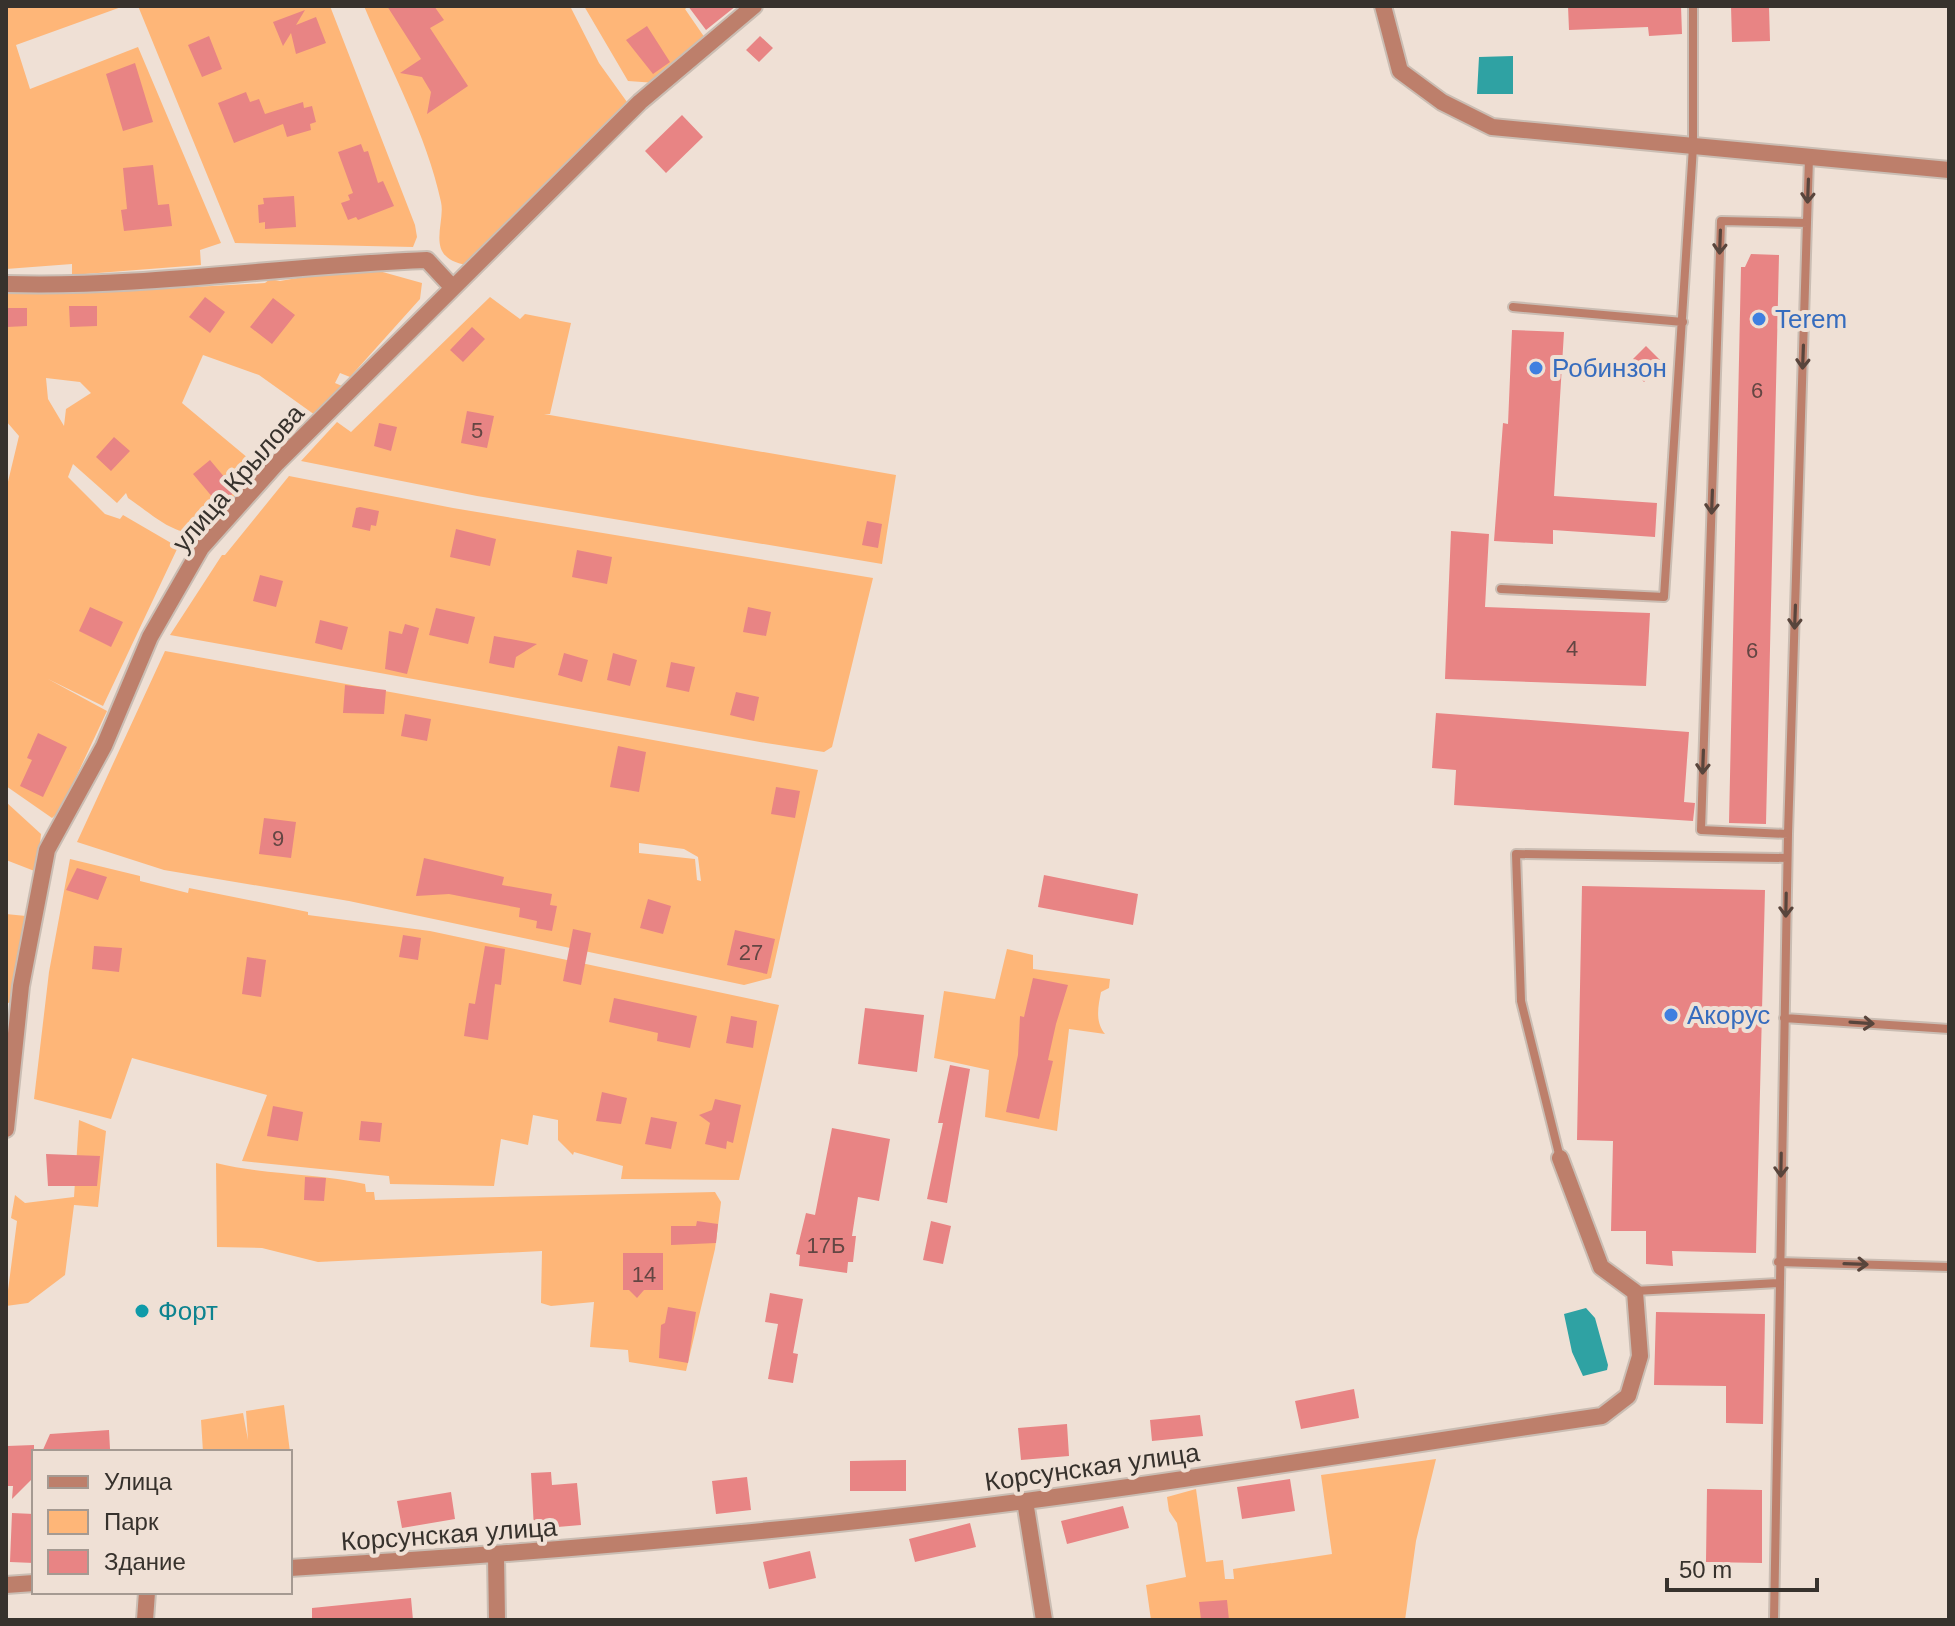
<svg xmlns="http://www.w3.org/2000/svg" width="1955" height="1626" viewBox="0 0 1955 1626" font-family="Helvetica,sans-serif">
  <rect width="100%" height="100%" fill="#efe0d5"/>
  <path fill="#feb678" fill-rule="evenodd" d="M6 6H124L16 45 30 89 138 47 221 243 200 250 201 265 72 275V264L6 269Z
    M138 6H330L415 225 417 237 413 247 235 243Z
    M364 6H570L599 63 632 109 467 265C423 258 446 224 441 202 427 135 390 69 364 6Z
    M584 6H689L685 9 705 38 656 83 628 81Z
    M343 270 379 271 422 283 420 299 350 377 340 373 335 383 342 386 315 415 259 375 203 355 182 403 261 469 198 532C174 537 148 511 128 498L126 493 117 503 73 464 68 477 105 514 120 519 123 515 178 547 103 706 48 679 107 711 60 811 52 818 6 786V490L19 436 6 421V292L143 290 265 283 270 279 280 281ZM46 378 80 382 91 393 66 409 64 426 48 399Z
    M490 297 520 319 525 314 571 323 550 414H544L896 475 882 564 477 496 301 461 337 422 351 432Z
    M289 476 453 508 873 578 832 747 824 752 766 743 170 635 222 555H225Z
    M165 651 818 770 771 978 744 985 349 901 164 870 77 842ZM639 843 684 849 698 857 701 881 697 880 695 859 639 853Z
    M6 802 41 834 37 872 6 860Z
    M70 859 140 876V881L188 893 189 888 308 912V915L430 931 779 1005 739 1180 621 1179 623 1166 574 1152 573 1155 558 1140V1120L533 1115 528 1145 501 1139 494 1186 390 1184 389 1176 242 1161 267 1095 132 1058 111 1119 34 1099 49 972Z
    M6 914 26 916 15 1002 7 1003 6 1008Z
    M1007 949 1033 955V969L1110 979 1109 988 1101 992C1098 1007 1095 1022 1105 1034L1069 1029 1057 1131 985 1117 989 1070 934 1058 944 991 995 999Z
    M79 1120 106 1131 98 1207 74 1205 65 1275 28 1303 6 1306 17 1221 11 1218 15 1195 25 1203 74 1197Z
    M216 1163C265 1175 316 1173 365 1184L366 1192H374L375 1200 715 1192 721 1202 715 1249 686 1371 629 1362 628 1350 590 1347 594 1302 551 1306 541 1303 542 1251 318 1262 262 1248 217 1247Z
    M284 1405 290 1452H203L201 1420 243 1413 248 1440 246 1411Z
    M1436 1459 1416 1541 1405 1620H1151L1146 1585 1186 1577 1177 1523 1169 1511 1167 1497 1196 1489 1206 1562 1223 1560 1225 1579H1234L1233 1569 1332 1554 1321 1475Z"/>
  <path fill="#2fa2a3" d="M1513 56V94H1477L1479 57Z
    M1586 1308 1595 1318 1608 1365 1607 1370 1583 1376 1572 1352 1564 1314Z"/>
  <path fill="#e88484" d="M387 6H434L444 20 430 28 468 86 427 114 431 92 422 77 400 73 421 59Z
    M688 6H736L706 30Z
    M1568 6H1681L1682 34 1649 36 1648 27 1569 30Z
    M1731 6H1769L1770 41 1732 42Z
    M305 10 296 25 316 17 326 43 296 54 291 33 283 46 273 22Z
    M647 26 670 62 653 74 626 40Z
    M209 36 222 69 202 77 188 45Z
    M760 36 773 48 759 62 746 50Z
    M135 63 153 122 123 131 106 74Z
    M246 92 250 102 259 99 265 114 303 102 304 108 312 106 316 122 310 124 311 130 287 137 283 124 234 143 218 103Z
    M682 115 703 137 666 173 645 151Z
    M361 144 364 152 368 151 378 183 383 181 394 206 358 220 356 217 348 220 341 203 350 200 348 195 353 193 338 152Z
    M153 165 158 205 169 204 172 226 124 231 121 210 127 209 123 168Z
    M294 196 296 227 265 229V222L259 223 258 205 264 204 263 198Z
    M1751 254 1779 255 1766 824 1729 823 1741 267H1745Z
    M205 297 225 312 210 333 189 317Z
    M273 298 295 315 272 344 250 327Z
    M69 306H97V326L70 327Z
    M6 308H27V326L7 327Z
    M472 327 485 339 463 362 450 350Z
    M1512 330 1564 332 1554 496 1657 503 1655 537 1553 530V544L1494 541 1503 423 1508 424Z
    M1646 346 1663 363 1644 382 1627 365Z
    M467 411 494 416 487 448 461 443Z
    M379 423 397 427 391 451 374 446Z
    M114 437 130 451 111 471 96 457Z
    M210 460 236 491 219 505 193 474Z
    M360 507 379 511 376 526 371 525 370 531 352 527 356 508Z
    M867 521 882 524 878 548 862 545Z
    M456 529 496 539 490 566 450 557Z
    M1451 531 1489 534 1485 607 1650 613 1646 686 1445 679Z
    M577 550 612 557 607 584 572 577Z
    M260 575 283 581 276 607 253 601Z
    M90 607 123 622 111 647 79 631Z
    M748 607 771 612 766 636 743 632Z
    M436 608 475 617 468 644 429 635Z
    M320 620 348 627 342 650 315 643Z
    M405 624 419 628 407 674 385 669 389 631 402 634Z
    M494 636 537 644 516 657 514 668 498 665 489 663Z
    M564 653 588 660 582 682 558 675Z
    M613 653 637 660 630 686 607 680Z
    M671 662 695 667 689 692 666 687Z
    M345 685 386 690 384 714 343 713Z
    M736 692 759 697 754 721 730 715Z
    M1436 713 1689 732 1684 802 1695 803 1693 821 1454 805 1456 770 1432 768Z
    M405 714 431 719 427 741 401 736Z
    M38 733 67 747 43 797 20 786 32 760 27 758Z
    M618 746 646 752 639 792 610 787Z
    M776 787 800 791 795 818 771 814Z
    M264 818 296 822 291 858 259 854Z
    M424 858 504 877 502 885 552 894 550 905 557 906 552 931 536 928 537 921 519 917 520 908 449 894 416 896Z
    M77 868 107 877 98 900 66 890Z
    M1044 875 1138 894 1133 925 1038 907Z
    M1582 886 1765 890 1756 1253 1672 1251 1673 1266 1646 1264V1231H1611L1613 1141 1577 1140Z
    M648 899 671 906 663 934 640 928Z
    M573 929 591 933 581 985 563 981Z
    M735 930 775 939 767 974 727 965Z
    M403 935 421 938 418 960 399 957Z
    M94 946 122 948 119 972 92 969Z
    M485 946 505 949 501 985 495 984 488 1040 464 1036 469 1003 475 1004Z
    M247 957 266 960 261 997 242 994Z
    M1033 978 1068 985 1056 1024 1048 1060 1053 1061 1039 1119 1006 1112 1018 1055 1020 1016 1024 1017Z
    M614 998 697 1016 690 1048 657 1041 658 1033 609 1022Z
    M865 1008 924 1015 917 1072 858 1064Z
    M731 1016 757 1021 753 1048 726 1043Z
    M950 1065 970 1069 947 1203 927 1199 943 1123H938Z
    M602 1092 627 1098 621 1124 596 1121Z
    M715 1099 741 1105 733 1143 727 1141 726 1149 705 1144 710 1123 699 1115 712 1110Z
    M273 1106 303 1112 298 1141 267 1136Z
    M651 1117 677 1122 671 1149 645 1144Z
    M361 1121 382 1123 380 1142 359 1140Z
    M832 1128 890 1139 879 1201 858 1197 852 1236H856L853 1262H848L847 1273 799 1266 800 1255 796 1254 806 1213 815 1215Z
    M46 1154 100 1156 97 1186H48Z
    M305 1177 326 1178 324 1201 304 1200Z
    M697 1221 718 1224 716 1243 671 1245V1226H696Z
    M931 1221 951 1226 943 1264 923 1260Z
    M623 1253H663V1290H644L637 1298 629 1290H623Z
    M770 1293 803 1299 793 1353 798 1354 793 1383 768 1379 778 1324 765 1322Z
    M668 1307 696 1312 688 1363 659 1358 661 1325 665 1323Z
    M1656 1312 1765 1314 1763 1424 1726 1423V1386L1654 1385Z
    M1354 1389 1359 1418 1301 1429 1295 1401Z
    M1200 1415 1203 1436 1152 1441 1150 1420Z
    M1067 1424 1069 1456 1021 1460 1018 1428Z
    M109 1430 110 1449 42 1452 50 1434Z
    M34 1445V1477L12 1499 13 1486H8L6 1481 7 1446Z
    M906 1460V1491H850V1461Z
    M551 1472 552 1485 577 1483 581 1525 534 1529 531 1473Z
    M747 1477 751 1510 716 1514 712 1481Z
    M1290 1479 1295 1511 1242 1519 1237 1487Z
    M1707 1489 1762 1490V1563L1706 1562Z
    M451 1492 455 1519 402 1528 397 1501Z
    M1123 1506 1129 1528 1067 1544 1061 1521Z
    M12 1513 34 1514V1563L10 1562Z
    M970 1523 976 1547 915 1562 909 1539Z
    M810 1551 816 1578 769 1589 763 1562Z
    M411 1598 413 1620H312V1608Z
    M1227 1600 1229 1620H1201L1199 1602Z"/>
  <g fill="none" stroke-linecap="round" stroke-linejoin="round">
    <g stroke="#cabdb3" stroke-width="12">
      <path id="lane" d="M1513 307 1683 322
        M1501 589 1664 597 1693 147V6
        M1788 834 1701 830 1721 221 1807 223
        M1784 1018 1949 1029
        M1560 1158 1521 1001 1516 854 1787 858
        M1778 1262 1949 1267
        M1635 1291 1778 1283
        M1774 1620 1788 834 1809 158"/>
    </g>
    <g stroke="#cabdb3" stroke-width="20">
      <path id="street" d="M1383 6 1400 71 1442 102 1492 127 1949 170
        M6 284C148 288 286 265 427 260L453 288
        M6 1129 21 986 47 850 104 746 150 637 201 548 277 463 640 102 754 6
        M1025 1501 1044 1620
        M496 1555 497 1620
        M290 1568C549 1552 806 1531 1063 1496 1243 1472 1422 1442 1602 1416L1628 1396 1640 1356 1635 1292 1601 1267 1560 1158
        M6 1585 34 1583
        M145 1620 147 1592"/>
    </g>
    <use href="#lane" stroke="#bd7f6b" stroke-width="8"/>
    <use href="#street" stroke="#bd7f6b" stroke-width="16"/>
  </g>
  <defs><path id="oneway-shaft" d="M-6 0H5M1.5-3L5.5 0L1.5 3" fill="none" stroke-width="1.6" stroke-linecap="round" stroke-linejoin="round" transform="scale(2)"/></defs>
  <g stroke="#58453c">
    <use href="#oneway-shaft" transform="translate(1808 191) rotate(92)"/>
    <use href="#oneway-shaft" transform="translate(1720 242) rotate(92)"/>
    <use href="#oneway-shaft" transform="translate(1803 357) rotate(92)"/>
    <use href="#oneway-shaft" transform="translate(1712 502) rotate(92)"/>
    <use href="#oneway-shaft" transform="translate(1795 617) rotate(92)"/>
    <use href="#oneway-shaft" transform="translate(1703 762) rotate(92)"/>
    <use href="#oneway-shaft" transform="translate(1786 905) rotate(91)"/>
    <use href="#oneway-shaft" transform="translate(1862 1023) rotate(4)"/>
    <use href="#oneway-shaft" transform="translate(1781 1165) rotate(91)"/>
    <use href="#oneway-shaft" transform="translate(1856 1264) rotate(2)"/>
  </g>
  <g fill="#3f7fe0" stroke="#efe0d5" stroke-width="3">
    <circle cx="1759" cy="319" r="8"/>
    <circle cx="1536" cy="368" r="8"/>
    <circle cx="1671" cy="1015" r="8"/>
  </g>
  <circle fill="#0f9aa8" stroke="#efe0d5" stroke-width="3" cx="142" cy="1311" r="8"/>
  <g text-anchor="middle" stroke-width="8" stroke-linejoin="round" paint-order="stroke">
    <g font-size="22" fill="#634643">
      <text x="1757" y="398">6</text>
      <text x="477" y="438">5</text>
      <text x="1572" y="656">4</text>
      <text x="1752" y="658">6</text>
      <text x="278" y="846">9</text>
      <text x="751" y="960">27</text>
      <text x="826" y="1253">17Б</text>
      <text x="644" y="1282">14</text>
    </g>
    <g font-size="26" fill="#366cbe" stroke="#efe0d5" text-anchor="start">
      <text x="1775" y="328">Terem</text>
      <text x="1552" y="377">Робинзон</text>
      <text x="1687" y="1024">Акорус</text>
    </g>
    <g font-size="26" fill="#37322d" stroke="#efe0d5">
      <text transform="translate(238 478) rotate(-49)" y="9">улица Крылова</text>
      <text transform="translate(1092 1467) rotate(-8)" y="9">Корсунская улица</text>
      <text transform="translate(449 1534) rotate(-4)" y="9">Корсунская улица</text>
    </g>
    <g font-size="26" fill="#0d838f" stroke="#efe0d5" text-anchor="start">
      <text x="158" y="1320">Форт</text>
    </g>
  </g>
  <rect width="1955" height="1626" fill="none" stroke="#37322d" stroke-width="16"/>
  <rect x="32" y="1450" width="260" height="144" fill="#efe0d5" stroke="#a59a92" stroke-width="2"/>
  <rect x="48" y="1476" width="40" height="12" fill="#bd7f6b" stroke="#a59a92" stroke-width="2"/>
  <text x="104" y="1490" font-size="24" fill="#37322d">Улица</text>
  <rect x="48" y="1510" width="40" height="24" fill="#feb678" stroke="#a59a92" stroke-width="2"/>
  <text x="104" y="1530" font-size="24" fill="#37322d">Парк</text>
  <rect x="48" y="1550" width="40" height="24" fill="#e88484" stroke="#a59a92" stroke-width="2"/>
  <text x="104" y="1570" font-size="24" fill="#37322d">Здание</text>
  <path d="M1667 1578v12h150v-12" fill="none" stroke="#37322d" stroke-width="4"/>
  <text x="1679" y="1578" font-size="24" fill="#37322d" stroke="#efe0d5" stroke-width="6" paint-order="stroke">50 m</text>
</svg>
